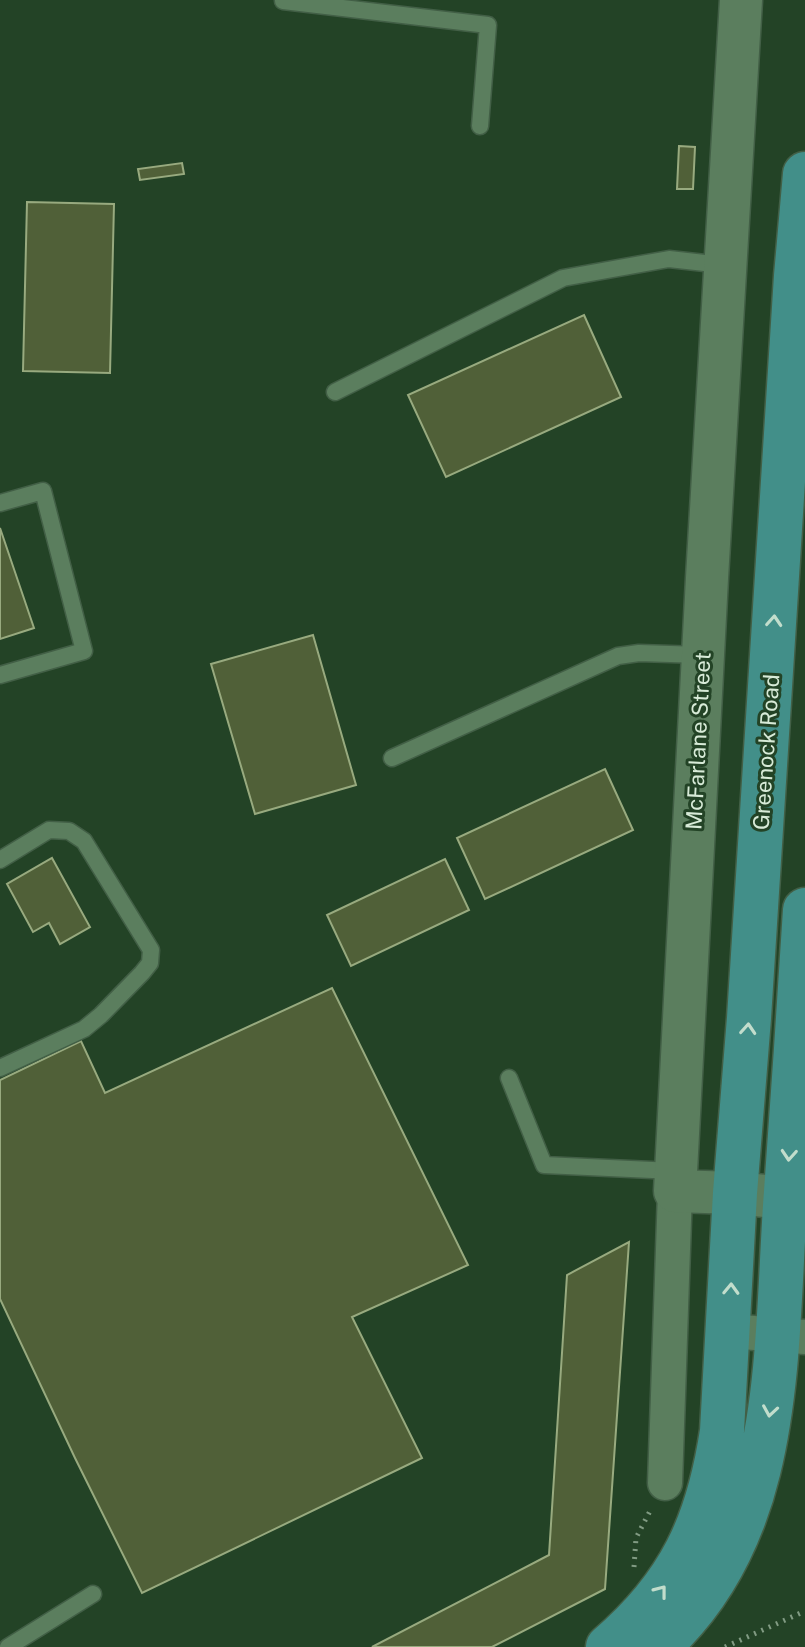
<svg xmlns="http://www.w3.org/2000/svg" width="805" height="1647" viewBox="0 0 805 1647" font-family="'Public Sans',sans-serif">
  <rect width="100%" height="100%" fill="#234326"/>
  <path fill="#506038" stroke="#98aa7f" stroke-width="2" d="M679 146 695 147 693 189H677Z
    M182 163 184 174 140 180 138 169Z
    M27 202 114 204 110 373 23 371Z
    M584 315 621 397 446 477 408 395Z
    M0 528 34 628 0 639Z
    M313 635 356 785 255 814 211 664Z
    M605 769 633 830 485 899 457 838Z
    M52 858 90 927 60 944 49 923 33 932 7 884Z
    M445 859 469 910 351 966 327 915Z
    M332 988 468 1265 352 1317 422 1458 142 1593 75 1458 0 1299V1080L81 1041 105 1093Z
    M629 1242 605 1589 492 1647H372L549 1555 567 1275Z"/>
  <g fill="none" stroke-linecap="round" stroke-linejoin="round">
    <g stroke="#425f46" stroke-width="19">
      <path id="service" d="M283 0V1L488 25 480 126
        M335 392 563 278 669 259 723 265
        M0 503 43 491 84 651 0 675
        M392 758 618 656 639 653 701 655
        M0 860 49 830 69 831 84 841 151 950 150 963 142 973 101 1015 84 1029 0 1068
        M509 1078 544 1165 674 1171
        M8 1647 93 1594"/>
    </g>
    <g stroke="#425f46" stroke-width="37">
      <path id="minor" d="M729 1331 805 1337
        M665 1483 675 1191"/>
    </g>
    <g stroke="#425f46" stroke-width="45">
      <path id="tertiary" d="M741 0 707 578 675 1191 735 1193 786 1198"/>
    </g>
    <g stroke="#425f46" stroke-width="47">
      <path id="primary" d="M608 1647C680 1585 708 1524 722 1431L735 1193 749 1018 796 276 805 174
        M658 1647C783 1535 775 1360 785 1206 792 1107 799 1009 805 910"/>
    </g>
    <path stroke="#819b83" stroke-width="5" stroke-dasharray="2 6" stroke-linecap="butt" d="M634 1567 636 1538 651 1509
      M725 1647 805 1611"/>
    <use href="#service" stroke="#5b7e5e" stroke-width="16"/>
    <use href="#minor" stroke="#5b7e5e" stroke-width="34"/>
    <use href="#tertiary" stroke="#5b7e5e" stroke-width="42"/>
    <use href="#primary" stroke="#428f89" stroke-width="44"/>
  </g>
  <defs><path id="oneway-chevron" d="M-2-3.5L2.5 0L-2 3.5" fill="none" stroke-width="1.6" stroke-linecap="round" stroke-linejoin="round" transform="scale(2)"/></defs>
  <g stroke="#c2ddcc">
    <use href="#oneway-chevron" transform="translate(774 621) rotate(-86)"/>
    <use href="#oneway-chevron" transform="translate(748 1029) rotate(-86)"/>
    <use href="#oneway-chevron" transform="translate(789 1155) rotate(94)"/>
    <use href="#oneway-chevron" transform="translate(731 1289) rotate(-88)"/>
    <use href="#oneway-chevron" transform="translate(770 1411) rotate(99)"/>
    <use href="#oneway-chevron" transform="translate(661 1591) rotate(-52)"/>
  </g>
  <g text-anchor="middle" stroke-width="6" stroke-linejoin="round" paint-order="stroke">
    <g font-size="22" fill="#d8ebd8" stroke="#234326">
      <text transform="translate(698 741) rotate(-87)" y="8">McFarlane Street</text>
      <text transform="translate(766 752) rotate(-86)" y="8">Greenock Road</text>
    </g>
  </g>
</svg>
